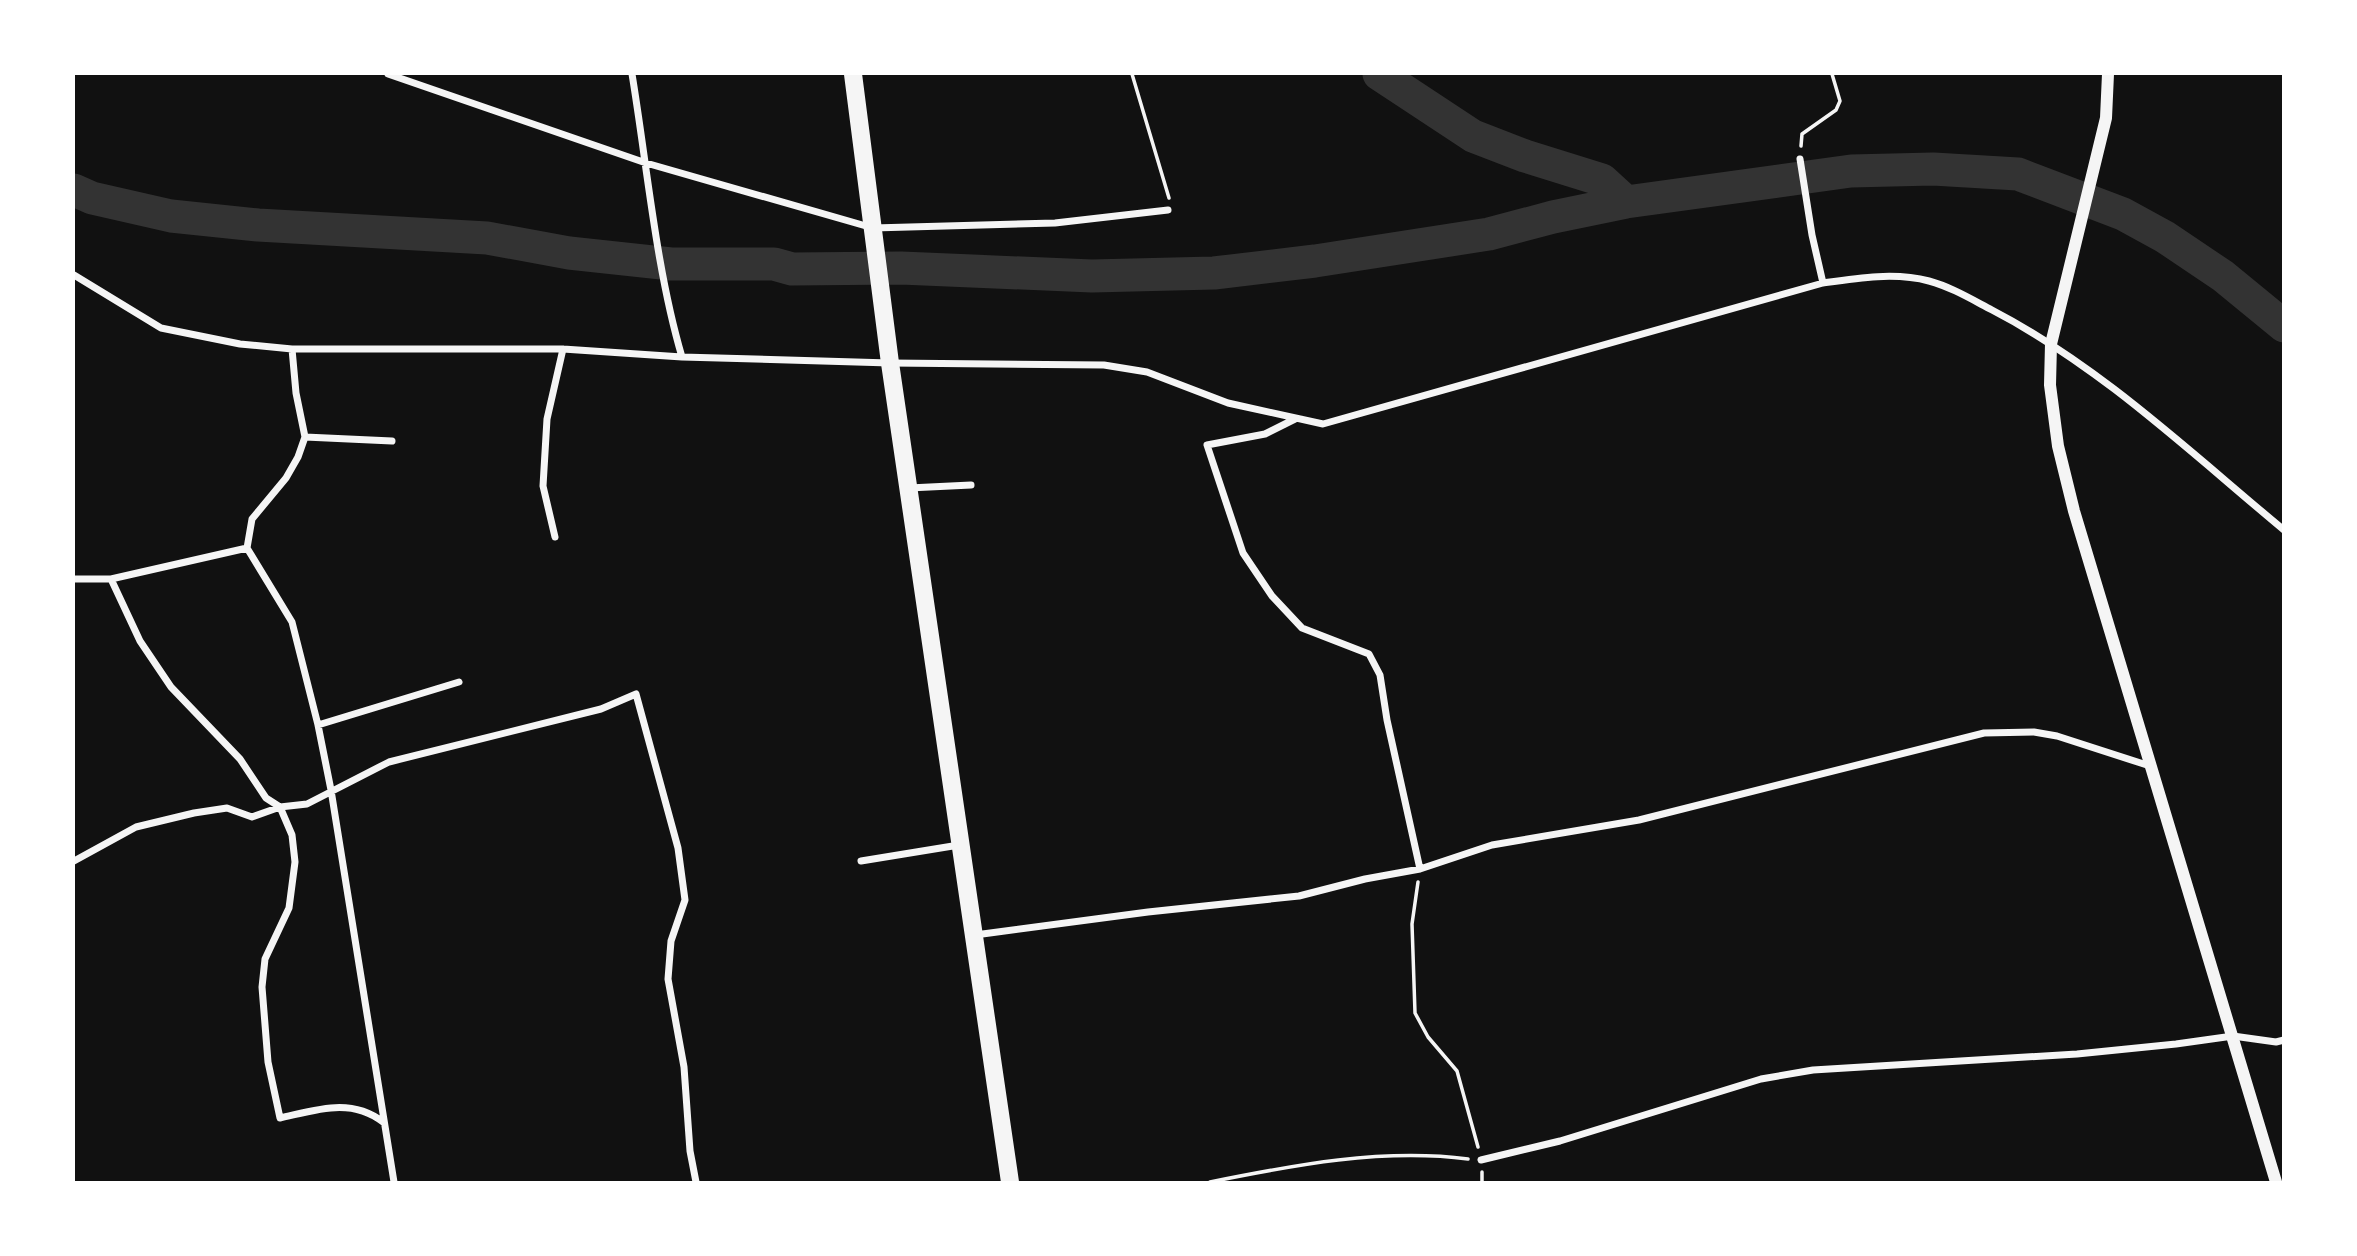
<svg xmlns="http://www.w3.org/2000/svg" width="2357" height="1256" viewBox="0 0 2357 1256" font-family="Arial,sans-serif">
  <rect width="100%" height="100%" fill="#111"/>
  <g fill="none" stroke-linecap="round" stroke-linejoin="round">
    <path stroke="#333" stroke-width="33" d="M1379 74 1473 136 1525 156 1602 180 1626 202
      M74 190 92 198 171 216 258 225 487 238 569 253 671 264H774L792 269 901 268 1092 276 1214 273 1315 261 1489 234 1553 217 1626 202 1851 171 1933 169 2018 174 2123 214 2165 237 2223 276 2284 326"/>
    <path stroke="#f5f5f5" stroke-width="3.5" d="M1132 74 1169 198
      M1801 146 1802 134 1836 110 1840 101 1832 74
      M1418 882 1412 924 1415 1013 1428 1037 1457 1071 1478 1147
      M1482 1172V1182
      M1210 1182C1294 1165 1382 1148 1468 1159"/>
    <path stroke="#f5f5f5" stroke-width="7" d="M388 74 646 163 873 228 1055 223 1168 210
      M632 74C647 165 656 269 682 357
      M1800 159 1812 235 1823 283
      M74 275 161 328 240 344 292 349H563L682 357 890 363 1104 365 1147 372 1228 403 1323 424 1823 283C1857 278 1895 272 1929 281 1951 287 1971 299 1992 310 2100 366 2190 452 2284 530
      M292 349 296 393 305 437 298 457 286 478 252 519 247 548 292 622 318 725 331 790 394 1182
      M1295 419 1265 434 1207 445 1243 553 1272 596 1302 628 1369 654 1380 675 1387 720 1420 869
      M305 437 392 441
      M909 488 971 485
      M555 537 543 486 547 419 563 349
      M74 579H111L247 548
      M111 579 140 641 171 687 240 759 266 798 280 807 307 804 389 762 601 709 636 694 678 848 685 900 671 941 668 979 684 1067 690 1151 696 1182
      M318 725 459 682
      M74 861 136 827 194 813 227 808 252 817 280 807 292 835 295 862 289 908 265 959 262 987 268 1062 280 1118C316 1110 351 1097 383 1122
      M861 861 959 845
      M975 935 1148 912 1299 896 1365 879 1420 869 1492 845 1639 820 1984 733 2034 732 2057 736 2150 766
      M1481 1160 1560 1141 1761 1079 1813 1070 2077 1054 2176 1044 2233 1036 2276 1042 2284 1040"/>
    <path stroke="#f5f5f5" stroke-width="12" d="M2108 74 2106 118 2051 344 2050 385 2058 446 2074 511 2276 1182"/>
    <path stroke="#f5f5f5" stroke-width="18" d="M853 74 890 363 1010 1182"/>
  </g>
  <rect width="2357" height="1256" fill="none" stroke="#ffffff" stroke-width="150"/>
</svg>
